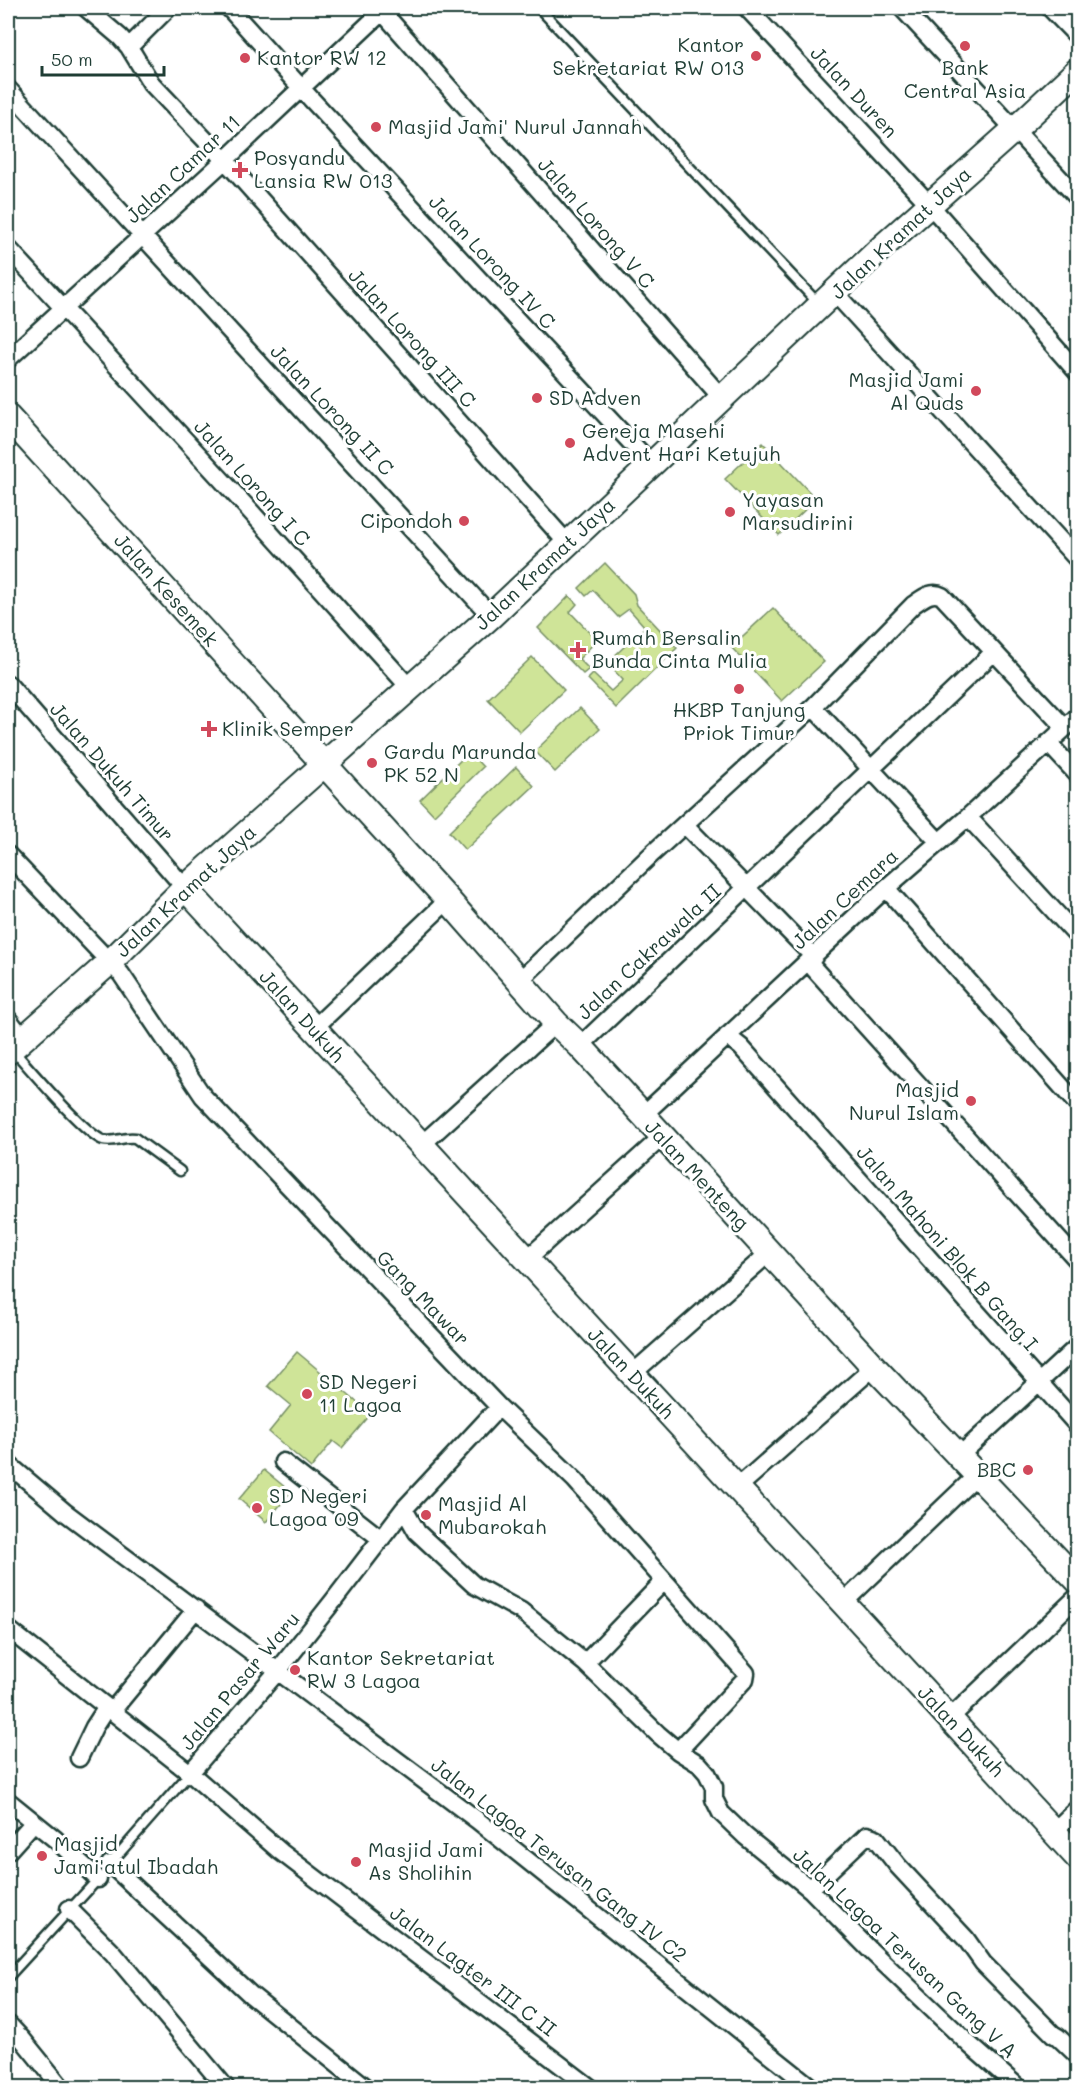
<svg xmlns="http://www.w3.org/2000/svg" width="1085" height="2095" viewBox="0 0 1085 2095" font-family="Mali,sans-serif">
  <rect width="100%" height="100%" fill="#fff"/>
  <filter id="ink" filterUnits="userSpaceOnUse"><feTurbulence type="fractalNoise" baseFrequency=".0167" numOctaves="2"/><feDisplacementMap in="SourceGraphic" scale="12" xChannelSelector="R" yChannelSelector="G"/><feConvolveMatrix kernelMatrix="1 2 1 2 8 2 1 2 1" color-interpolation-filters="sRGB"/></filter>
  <g filter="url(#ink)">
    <path fill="#cfe498" stroke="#779066" stroke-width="1.5" d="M763 443 816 499 779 535 725 479Z
      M605 563 634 594 637 605 677 648 616 708 588 679 593 674 611 691 623 680 607 663 645 627 629 609 618 617 593 590 586 596 579 588Z
      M569 596 577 604 570 612 597 640 579 659 589 669 583 674 538 628Z
      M773 608 824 662 782 701 731 647Z
      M532 657 564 690 520 732 488 699Z
      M580 708 600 729 555 772 535 751Z
      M469 752 483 767 434 815 420 800Z
      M516 767 534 786 465 850 449 832Z
      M297 1352 371 1414 342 1448 333 1441 311 1468 269 1432 291 1405 268 1386Z
      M264 1470 291 1492 266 1522 239 1499Z"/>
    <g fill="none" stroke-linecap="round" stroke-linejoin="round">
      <g stroke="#1f3d34" stroke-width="13">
        <path id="lane" d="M539 8 819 304
          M14 1051C30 1069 85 1134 103 1140 115 1143 124 1136 135 1138L180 1171
          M109 1865 190 1773
          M8 1977 99 1878"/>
      </g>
      <g stroke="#1f3d34" stroke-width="21">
        <path id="street" d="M86 8 120 37 129 47 151 83 232 168 568 544
          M229 8 312 100 651 464
          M379 8 721 397
          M747 8 929 204 1078 373
          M902 8 1078 198
          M1050 8 1078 37
          M129 47 168 8
          M8 89 491 616
          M8 248 243 503 409 687
          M835 293 1078 560
          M8 359 224 161 386 8
          M8 684 185 888
          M813 707 938 841
          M1048 743 1078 775
          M968 817 1078 937
          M685 825 814 957
          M8 855 121 974 203 1096 499 1407 575 1480 746 1673 745 1679 678 1751
          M886 888 1078 1105
          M808 962 1078 1261
          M519 981 653 853 813 707 913 605C922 599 931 590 942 596L1064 727
          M8 1019 23 1038
          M313 1029 448 900
          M727 1036 741 1047 1078 1426
          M580 1046 994 652
          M642 1116 886 888 968 817 1078 716
          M420 1146 556 1023
          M527 1259 662 1137
          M632 1374 769 1253
          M958 1457 1078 1346
          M283 1462 381 1539
          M8 1464 66 1513 477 1820 812 2088
          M737 1488 874 1367
          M404 1509 417 1532 474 1585 521 1611 585 1663 658 1734 678 1751 699 1764 707 1773 714 1787V1799L721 1813 745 1836 810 1889 871 1951 970 2045 1019 2088
          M842 1604 976 1476
          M8 1629 190 1773 281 1852 591 2088
          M585 1663 663 1582
          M112 1711 196 1609
          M950 1718 1078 1596
          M79 1758 94 1727 107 1707
          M190 1773 277 1672 334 1600 404 1509 499 1407
          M8 1801 55 1839 98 1879
          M1053 1832 1078 1808
          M8 1851 34 1822
          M110 1864 251 1995 367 2088
          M810 1889 867 1835 876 1838 898 1866 966 1939 983 1963 1053 2034 1058 2037 1078 2056
          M69 1909 113 1953 226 2088
          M8 2024 23 2040 62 2088"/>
      </g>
      <g stroke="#1f3d34" stroke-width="28">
        <path id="secondary" d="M8 417 448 900 556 1023 580 1046 874 1367 1078 1581
          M185 888 1078 1858
          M8 1052 110 962 185 888 491 616 880 249 1015 129 1078 70"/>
      </g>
      <use href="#lane" stroke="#fff" stroke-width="8"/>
      <use href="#street" stroke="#fff" stroke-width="16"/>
      <use href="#secondary" stroke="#fff" stroke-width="24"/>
    </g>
  </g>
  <g fill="#d1495b" stroke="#fff" stroke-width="2">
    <circle cx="965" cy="46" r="6"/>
    <circle cx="756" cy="56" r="6"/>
    <circle cx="245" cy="58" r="6"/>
    <circle cx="376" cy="127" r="6"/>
    <path d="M237 161h6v6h6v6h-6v6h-6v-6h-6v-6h6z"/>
    <circle cx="976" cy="391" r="6"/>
    <circle cx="537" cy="398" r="6"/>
    <circle cx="570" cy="443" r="6"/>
    <circle cx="730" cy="512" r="6"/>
    <circle cx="464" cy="521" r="6"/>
    <path d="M575 641h6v6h6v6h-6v6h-6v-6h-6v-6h6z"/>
    <circle cx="739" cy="689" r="6"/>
    <path d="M206 720h6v6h6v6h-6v6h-6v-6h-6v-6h6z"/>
    <circle cx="372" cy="763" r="6"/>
    <circle cx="971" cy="1101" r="6"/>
    <circle cx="307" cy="1394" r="6"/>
    <circle cx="1028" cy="1470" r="6"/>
    <circle cx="257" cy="1508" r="6"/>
    <circle cx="426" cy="1515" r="6"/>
    <circle cx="295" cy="1670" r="6"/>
    <circle cx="42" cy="1856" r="6"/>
    <circle cx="356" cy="1862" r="6"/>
  </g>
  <g text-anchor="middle" stroke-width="6" stroke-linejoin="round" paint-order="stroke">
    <g font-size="20" fill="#1f3d34" stroke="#fff" text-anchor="start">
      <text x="744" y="52" text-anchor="end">Kantor<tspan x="744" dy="23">Sekretariat RW 013</tspan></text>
      <text x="257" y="65">Kantor RW 12</text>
      <text x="965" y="75" text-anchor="middle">Bank<tspan x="965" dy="23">Central Asia</tspan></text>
      <text x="388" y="134">Masjid Jami' Nurul Jannah</text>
      <text x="254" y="165">Posyandu<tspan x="254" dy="23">Lansia RW 013</tspan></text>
      <text x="964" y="387" text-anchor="end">Masjid Jami<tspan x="964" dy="23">Al Quds</tspan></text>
      <text x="549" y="405">SD Adven</text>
      <text x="582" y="438">Gereja Masehi<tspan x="582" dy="23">Advent Hari Ketujuh</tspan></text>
      <text x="742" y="507">Yayasan<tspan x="742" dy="23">Marsudirini</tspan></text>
      <text x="452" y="528" text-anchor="end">Cipondoh</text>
      <text x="592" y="645">Rumah Bersalin<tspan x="592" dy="23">Bunda Cinta Mulia</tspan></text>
      <text x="739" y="717" text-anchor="middle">HKBP Tanjung<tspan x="739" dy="23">Priok Timur</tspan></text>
      <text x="222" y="736">Klinik Semper</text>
      <text x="384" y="759">Gardu Marunda<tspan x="384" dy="23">PK 52 N</tspan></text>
      <text x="959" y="1097" text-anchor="end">Masjid<tspan x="959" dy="23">Nurul Islam</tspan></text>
      <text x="319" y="1389">SD Negeri<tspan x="319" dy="23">11 Lagoa</tspan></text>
      <text x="1016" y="1477" text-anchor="end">BBC</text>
      <text x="269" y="1503">SD Negeri<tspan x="269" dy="23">Lagoa 09</tspan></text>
      <text x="438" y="1511">Masjid Al<tspan x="438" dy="23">Mubarokah</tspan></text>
      <text x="307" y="1665">Kantor Sekretariat<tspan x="307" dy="23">RW 3 Lagoa</tspan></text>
      <text x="54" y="1851">Masjid<tspan x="54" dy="23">Jami'atul Ibadah</tspan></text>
      <text x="368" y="1857">Masjid Jami<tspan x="368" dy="23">As Sholihin</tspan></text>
    </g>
    <g font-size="20" fill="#1f3d34" stroke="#fff">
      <text transform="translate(854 92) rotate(47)" y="7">Jalan Duren</text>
      <text transform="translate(183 169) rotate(-43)" y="7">Jalan Camar 11</text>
      <text transform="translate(596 223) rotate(49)" y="7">Jalan Lorong V C</text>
      <text transform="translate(901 233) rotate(-43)" y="7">Jalan Kramat Jaya</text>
      <text transform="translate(492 262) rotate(47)" y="7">Jalan Lorong IV C</text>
      <text transform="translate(412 338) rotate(48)" y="7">Jalan Lorong III C</text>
      <text transform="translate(332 410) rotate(47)" y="7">Jalan Lorong II C</text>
      <text transform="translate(252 483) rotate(48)" y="7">Jalan Lorong I C</text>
      <text transform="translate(545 564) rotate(-43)" y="7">Jalan Kramat Jaya</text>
      <text transform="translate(166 590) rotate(48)" y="7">Jalan Kesemek</text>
      <text transform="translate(112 772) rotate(49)" y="7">Jalan Dukuh Timur</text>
      <text transform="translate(186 891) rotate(-43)" y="7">Jalan Kramat Jaya</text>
      <text transform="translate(845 899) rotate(-43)" y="7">Jalan Cemara</text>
      <text transform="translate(649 952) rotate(-43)" y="7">Jalan Cakrawala II</text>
      <text transform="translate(302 1016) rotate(48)" y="7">Jalan Dukuh</text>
      <text transform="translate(697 1175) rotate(47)" y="7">Jalan Menteng</text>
      <text transform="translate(947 1248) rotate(49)" y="7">Jalan Mahoni Blok B Gang I</text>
      <text transform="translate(423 1298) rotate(46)" y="7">Gang Mawar</text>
      <text transform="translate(631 1373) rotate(47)" y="7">Jalan Dukuh</text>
      <text transform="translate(240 1681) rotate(-50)" y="7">Jalan Pasar Waru</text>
      <text transform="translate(961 1731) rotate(47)" y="7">Jalan Dukuh</text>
      <text transform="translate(559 1860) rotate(38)" y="7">Jalan Lagoa Terusan Gang IV C2</text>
      <text transform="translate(905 1953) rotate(43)" y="7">Jalan Lagoa Terusan Gang V A</text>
      <text transform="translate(473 1971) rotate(37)" y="7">Jalan Lagter III C II</text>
    </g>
  </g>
  <rect width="1085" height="2095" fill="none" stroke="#fff" stroke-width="30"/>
  <rect x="15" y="15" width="1055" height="2065" fill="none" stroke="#1f3d34" stroke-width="2" filter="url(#ink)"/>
  <path d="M42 66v9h122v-9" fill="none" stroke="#1f3d34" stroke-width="3"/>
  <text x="51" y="66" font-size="18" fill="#1f3d34" stroke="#ffffff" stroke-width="4.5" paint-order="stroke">50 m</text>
</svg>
